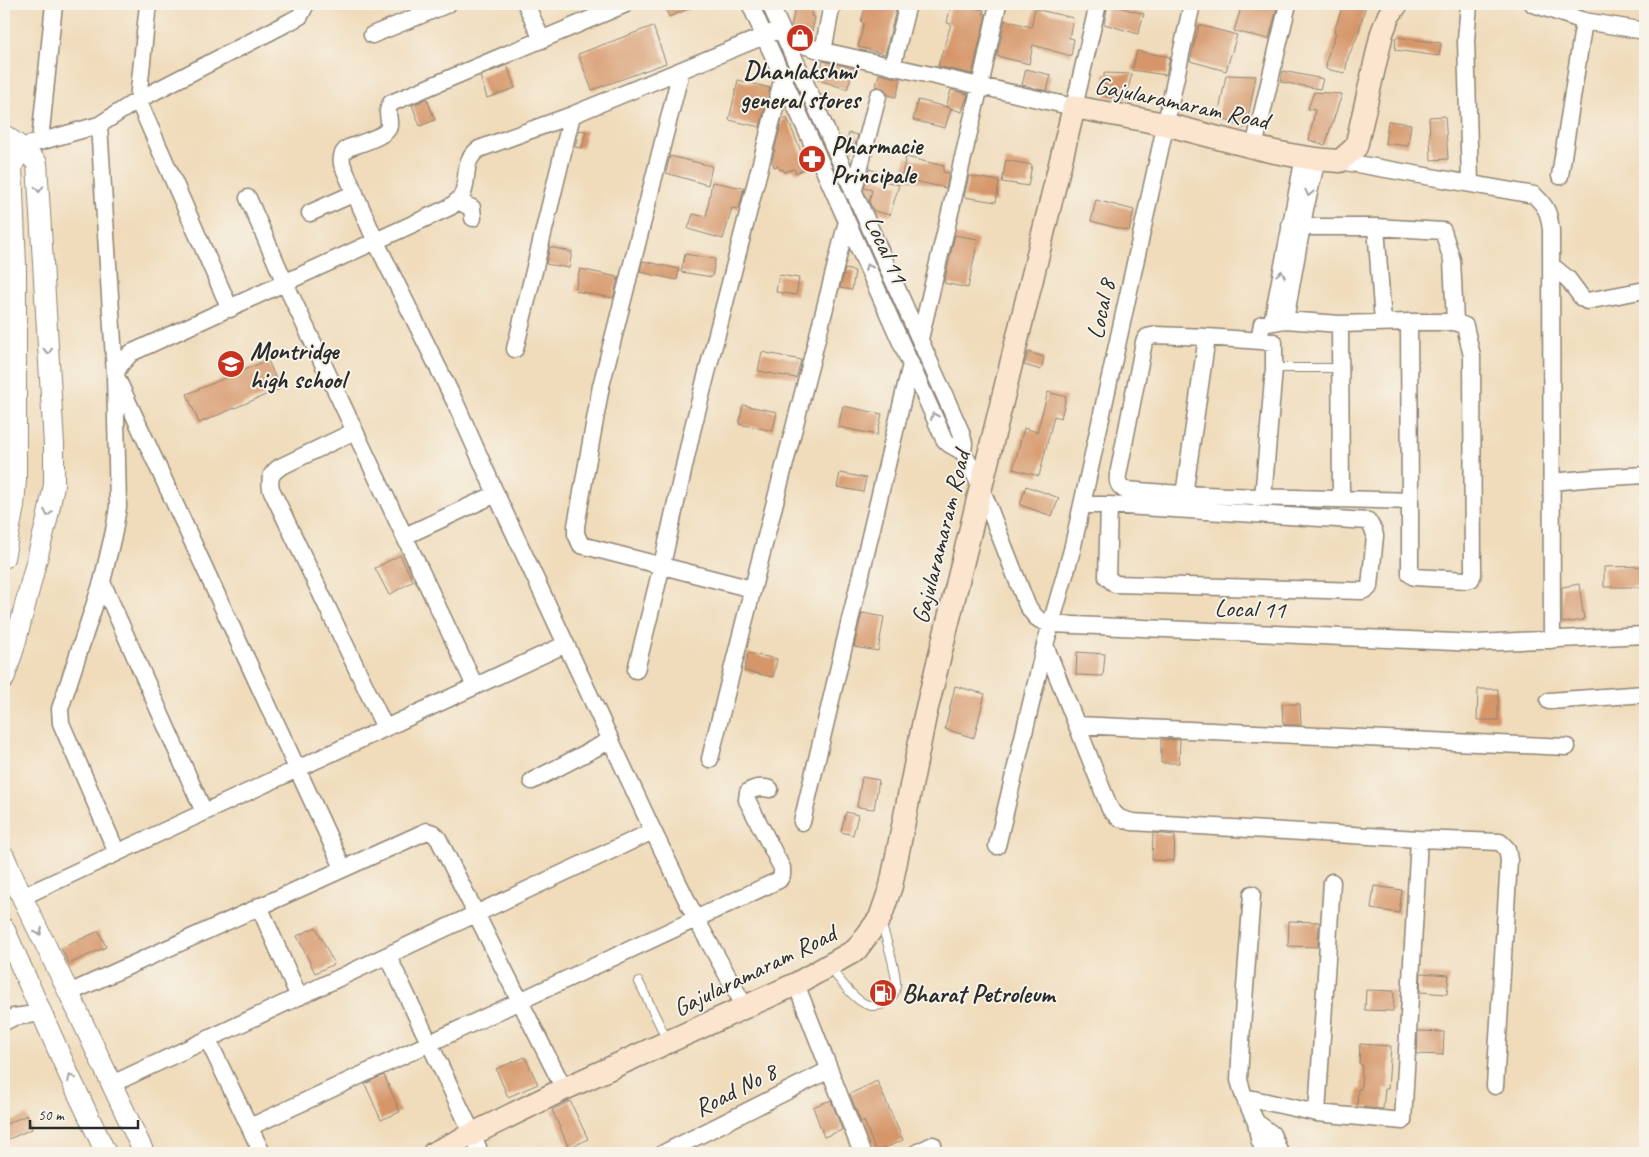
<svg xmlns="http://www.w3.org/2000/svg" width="1649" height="1157" viewBox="0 0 1649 1157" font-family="Caveat,sans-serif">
  <rect width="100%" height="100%" fill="#f7f3e8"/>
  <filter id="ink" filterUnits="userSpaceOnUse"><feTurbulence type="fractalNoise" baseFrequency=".02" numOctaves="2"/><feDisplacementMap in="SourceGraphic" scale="10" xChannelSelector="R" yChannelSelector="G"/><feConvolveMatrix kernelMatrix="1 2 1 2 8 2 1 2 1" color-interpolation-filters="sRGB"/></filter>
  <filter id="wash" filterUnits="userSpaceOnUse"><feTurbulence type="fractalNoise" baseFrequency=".0096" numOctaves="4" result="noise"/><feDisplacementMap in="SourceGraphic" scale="20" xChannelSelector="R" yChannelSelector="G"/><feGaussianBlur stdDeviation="1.12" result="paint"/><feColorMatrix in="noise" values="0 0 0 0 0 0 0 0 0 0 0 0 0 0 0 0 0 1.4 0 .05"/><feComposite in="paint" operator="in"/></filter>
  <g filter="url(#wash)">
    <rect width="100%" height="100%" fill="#f0dcbb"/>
    <g id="blocks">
      <path fill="#d69669" d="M664 4H700L669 17Z
        M796 4H813L811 16 815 17 811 36 793 32 791 27Z
        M866 4H888L897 6 885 54 858 47 864 23 861 22Z
        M951 4 984 10 983 14H986L972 74 938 66 951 24 947 23Z
        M1108 4 1144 14 1138 34 1104 24Z
        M1242 4H1278L1269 39 1234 31Z
        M1343 4H1366L1358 35 1348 57 1345 73 1326 69 1327 58 1336 33 1334 32Z
        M1035 9 1073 18 1069 38 1074 39 1071 56 1033 45 1029 64 997 56 1005 20 1031 27Z
        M1199 25 1237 35 1226 71 1190 61Z
        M653 26 666 63 592 90 578 54Z
        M1396 37 1441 43 1439 56 1395 50Z
        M1137 51 1170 57 1166 75 1132 70Z
        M823 61 854 68 847 89 818 80Z
        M507 65 515 88 487 98 480 76Z
        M1026 69 1051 75 1047 91 1022 85Z
        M1283 71 1323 79 1320 89 1281 82Z
        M1104 73 1132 74 1125 100 1105 96Z
        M879 74 901 79 896 97 888 95 885 89 876 86Z
        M1226 75 1256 76 1246 128 1218 117Z
        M738 80 770 88 760 127 729 120Z
        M951 90 968 94 962 112 946 107Z
        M1314 92 1342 94 1325 145 1309 140 1315 110 1308 109Z
        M427 99 435 120 420 126 412 105Z
        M918 100 951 108 945 128 913 120Z
        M1445 116 1448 159 1431 160 1429 117Z
        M787 118 808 168 796 173 794 169 784 172 783 169 780 170 778 166 774 167 772 161 782 120Z
        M1388 121 1411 124 1408 146 1385 143Z
        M579 130 586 131 582 148 575 147Z
        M849 133 858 135 853 151 846 149Z
        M670 156 712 166 708 185 666 173Z
        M906 157 944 166 943 172 949 173 946 188 901 178Z
        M1006 160 1032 165 1028 186 1002 182Z
        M869 169 879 172 877 179 899 185 890 215 874 211 869 202 872 190 864 188Z
        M969 176 999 181 996 202 964 197Z
        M712 182 744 188 739 209 732 208 723 239 688 229 693 214 706 217Z
        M1096 200 1134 210 1129 231 1091 221Z
        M955 235 978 239 968 288 944 283Z
        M550 247 572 252 569 268 546 264Z
        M685 254 715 259 712 277 681 272Z
        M643 261 679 269 677 280 640 272Z
        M580 269 618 277 613 298 575 291Z
        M845 269 855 271 852 290 840 288Z
        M779 275 799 278 796 295 776 292Z
        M762 352 801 360 796 378 758 371Z
        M1028 352 1044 357 1041 370 1024 365Z
        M268 360 280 389 199 423 187 394Z
        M1048 392 1066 397 1061 418 1054 416 1039 476 1013 469 1024 428 1037 432Z
        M743 405 777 412 773 431 739 424Z
        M843 406 882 414 877 435 838 427Z
        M840 473 866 478 863 492 837 487Z
        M1026 486 1059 498 1052 516 1020 505Z
        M400 555 413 581 389 595 375 568Z
        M1645 566V587H1604V567Z
        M1579 584 1584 620 1562 623V587Z
        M862 613 884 617 878 651 854 647Z
        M1077 652 1105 654 1103 676 1076 675Z
        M748 653 777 659 773 677 744 671Z
        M955 686 985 694 974 738 945 729Z
        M1478 689H1498V720H1477Z
        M1282 704H1300L1301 725 1283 724Z
        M1161 739 1180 740 1179 763H1161Z
        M862 777 879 780 874 809 857 807Z
        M846 812 858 815 853 835 841 832Z
        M1153 833 1175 835 1174 861 1152 860Z
        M1374 886 1402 890 1399 913 1371 909Z
        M1289 921 1319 922 1318 947 1288 946Z
        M316 927 334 964 315 973 297 936Z
        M99 931 106 947 69 964 61 948Z
        M1421 973 1449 975 1447 994 1420 992Z
        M1366 990 1394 991 1393 1011 1365 1010Z
        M1418 1031 1444 1032 1443 1055 1417 1054Z
        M1360 1044 1391 1046 1388 1089H1385L1383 1109 1357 1107 1358 1089H1361L1362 1064H1359Z
        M525 1057 538 1084 508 1097 496 1069Z
        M384 1075 400 1112 381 1120 365 1084Z
        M877 1081 903 1140 876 1152 864 1121 861 1123 850 1094Z
        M831 1100 842 1130 824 1137 813 1107Z
        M570 1101 588 1139 569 1148 552 1110Z
        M27 1115 32 1129 4 1141V1125Z"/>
    </g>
  </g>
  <g filter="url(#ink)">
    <use href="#blocks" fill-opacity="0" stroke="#8e8473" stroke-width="1"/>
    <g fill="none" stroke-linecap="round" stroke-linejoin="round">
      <g stroke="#8e8473" stroke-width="10">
        <path id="service" d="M1274 368H1341
          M830 968C842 982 864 1018 886 1002 891 999 895 993 896 987 897 970 886 939 881 923
          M639 982 667 1040"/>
      </g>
      <g stroke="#8e8473" stroke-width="19">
        <path id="minor" d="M148 4 138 100 230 309
          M526 4 542 40
          M626 4 391 103C385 112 390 117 389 126 388 136 358 144 348 148 342 153 341 156 342 164L376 242 456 404 496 494 653 831 696 919 745 1007
          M750 4 944 439 949 444 963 452
          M770 4 961 432 964 443 963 452 980 485 1027 605C1035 617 1037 621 1052 624L1477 643 1645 635
          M1192 4 1072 550 1045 645 1110 809 1119 818 1132 822 1419 839 1500 842 1507 849 1509 860 1495 1086
          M1469 4 1466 40 1470 183
          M1533 4 1584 21 1645 31
          M372 35 448 4
          M786 40 823 51 1074 107 1098 4
          M823 51 832 4
          M892 67 908 4
          M681 71 601 386 576 526V534L581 545 752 589
          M99 125 115 374 343 868
          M40 141 54 4
          M21 147 99 125 138 100 291 21 300 16 306 4
          M1254 147 1288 4
          M1340 161 1534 195C1547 207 1549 213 1551 230L1552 640
          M1560 176 1584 21
          M853 193 878 96
          M248 198 285 283 475 686
          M458 201 472 208 473 218
          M310 213 355 193
          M1290 225 1302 227H1376L1443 231 1452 260 1455 322
          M1376 227 1383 322
          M1551 265 1568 279 1582 298 1587 301 1645 290
          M1285 320 1305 209 1317 160
          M1272 322 1304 157
          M1340 324 1341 499
          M920 339 980 86 998 4
          M1259 341 1262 324 1285 320 1340 324 1409 322 1410 501
          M515 349 572 115
          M355 431 280 467C271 473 269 478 271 489L385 728
          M1552 482 1593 478 1645 475
          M1184 495 1207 337
          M1263 498 1274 368V342L1207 337 1156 335 1147 337 1144 342 1118 475C1117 482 1118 486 1125 490 1220 498 1315 498 1410 501V574L1414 577 1466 580 1471 579 1473 574 1472 356 1465 326 1455 322H1409
          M1082 505H1109L1368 521 1374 531 1375 536 1370 586 1367 589 1362 591 1115 584 1107 577 1109 505
          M405 536 496 494
          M102 582 204 812
          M636 670 662 565 692 431 783 77
          M1549 701 1645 694
          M1077 725 1567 747
          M710 759C754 579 802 400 847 221
          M532 781 611 740
          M802 822 911 364
          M997 846 1045 645
          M117 853 61 723 60 709 102 582 114 531 118 507 115 374 121 364 131 353 450 207C455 203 461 199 463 193 469 176 462 161 479 149L572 115 781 29
          M1252 894 1241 1041 1239 1080 1244 1097 1256 1122 1259 1139 1265 1153
          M22 897 566 644
          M259 906 299 997
          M388 956 473 1135 480 1153
          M796 984 862 1153
          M69 993 427 831 433 833 438 838 564 1089
          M4 1022 14 1017 42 1013
          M208 1040 262 1153
          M112 1084 653 831
          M1244 1097 1317 1113 1403 1121 1419 839
          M1317 1113 1332 882
          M1256 1122 1272 1134 1280 1153
          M250 1127C426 1044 603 963 779 880L782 875V868L747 800 748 792C755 787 762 787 770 789
          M664 1153 829 1070
          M916 1153 933 1145"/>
      </g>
      <g stroke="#8e8473" stroke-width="22">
        <path id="tertiary" d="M4 135 21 147 37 163 54 445V485L47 520 14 648 4 679
          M4 558 14 506 16 479V266L12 167 21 147
          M4 856 22 897 69 993 144 1153
          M4 928 69 1075 106 1153"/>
      </g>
      <g stroke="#8e8473" stroke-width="25">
        <path id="secondary" d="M434 1153 564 1089 796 984 856 950 880 918 891 886 925 716 1074 107C1105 113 1137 118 1168 125 1225 139 1282 158 1340 161L1356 147 1382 33 1389 15 1397 4"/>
      </g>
      <use href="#service" stroke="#fff" stroke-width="8"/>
      <use href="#minor" stroke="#fff" stroke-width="16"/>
      <use href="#tertiary" stroke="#fff" stroke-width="20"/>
      <use href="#secondary" stroke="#fbe5cf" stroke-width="22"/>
    </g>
    <defs><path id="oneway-chevron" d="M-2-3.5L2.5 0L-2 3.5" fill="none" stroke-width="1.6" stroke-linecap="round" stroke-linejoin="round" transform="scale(1.25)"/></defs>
    <g stroke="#a0a0a0">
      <use href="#oneway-chevron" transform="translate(39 189) rotate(87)"/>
      <use href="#oneway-chevron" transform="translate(1309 193) rotate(103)"/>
      <use href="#oneway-chevron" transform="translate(868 267) rotate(-114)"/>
      <use href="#oneway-chevron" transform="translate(1281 274) rotate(-79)"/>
      <use href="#oneway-chevron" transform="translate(48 351) rotate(87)"/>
      <use href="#oneway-chevron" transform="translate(934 416) rotate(-114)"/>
      <use href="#oneway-chevron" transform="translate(48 513) rotate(101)"/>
      <use href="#oneway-chevron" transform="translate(39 932) rotate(64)"/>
      <use href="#oneway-chevron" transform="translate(71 1078) rotate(-115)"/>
    </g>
  </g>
  <defs>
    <g id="shop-disc" transform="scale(1.4375)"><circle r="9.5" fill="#c8321e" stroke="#f7f3e8"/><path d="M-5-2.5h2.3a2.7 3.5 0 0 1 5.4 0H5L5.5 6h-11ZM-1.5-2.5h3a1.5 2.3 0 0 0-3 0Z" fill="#fff"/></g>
    <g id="pharmacy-disc" transform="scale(1.4375)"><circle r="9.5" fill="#c8321e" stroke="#f7f3e8"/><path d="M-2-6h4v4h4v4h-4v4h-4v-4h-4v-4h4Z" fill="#fff"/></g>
    <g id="school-disc" transform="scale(1.4375)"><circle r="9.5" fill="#c8321e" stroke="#f7f3e8"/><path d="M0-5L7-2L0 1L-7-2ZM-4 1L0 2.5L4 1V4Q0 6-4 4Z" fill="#fff"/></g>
    <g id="fuel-disc" transform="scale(1.4375)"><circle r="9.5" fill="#c8321e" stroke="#f7f3e8"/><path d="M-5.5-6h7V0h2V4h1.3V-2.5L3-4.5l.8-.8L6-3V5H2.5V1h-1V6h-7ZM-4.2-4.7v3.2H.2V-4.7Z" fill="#fff"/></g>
  </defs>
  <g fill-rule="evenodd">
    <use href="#shop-disc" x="800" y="38"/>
    <use href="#pharmacy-disc" x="812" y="159"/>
    <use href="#school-disc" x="231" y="364"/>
    <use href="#fuel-disc" x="883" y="993"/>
  </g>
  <g text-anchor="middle" stroke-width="4" stroke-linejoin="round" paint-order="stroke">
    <g font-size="25" font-weight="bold" fill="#2b2b2b" stroke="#f7f3e8" text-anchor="start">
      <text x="800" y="79" text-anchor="middle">Dhanlakshmi<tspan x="800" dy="29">general stores</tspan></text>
      <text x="831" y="154">Pharmacie<tspan x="831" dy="29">Principale</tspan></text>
      <text x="250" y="359">Montridge<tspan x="250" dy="29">high school</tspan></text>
      <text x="902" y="1002">Bharat Petroleum</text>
    </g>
    <g font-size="25" fill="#2b2b2b" stroke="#f7f3e8">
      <text transform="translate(1182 102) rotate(12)" y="9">Gajularamaram Road</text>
      <text transform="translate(887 249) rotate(66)" y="9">Local 11</text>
      <text transform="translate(1100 309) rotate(-78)" y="9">Local 8</text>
      <text transform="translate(940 537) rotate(-76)" y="9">Gajularamaram Road</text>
      <text transform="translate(1250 608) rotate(2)" y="9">Local 11</text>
      <text transform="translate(754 970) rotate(-26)" y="9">Gajularamaram Road</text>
      <text transform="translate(735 1089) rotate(-27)" y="9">Road No 8</text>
    </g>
  </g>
  <rect width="1649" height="1157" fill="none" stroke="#f7f3e8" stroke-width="20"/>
  <path d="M30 1120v8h108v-8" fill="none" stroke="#2b2b2b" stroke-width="2.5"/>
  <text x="38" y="1120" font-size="15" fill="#2b2b2b" stroke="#f7f3e8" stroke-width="4" paint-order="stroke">50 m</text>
</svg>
